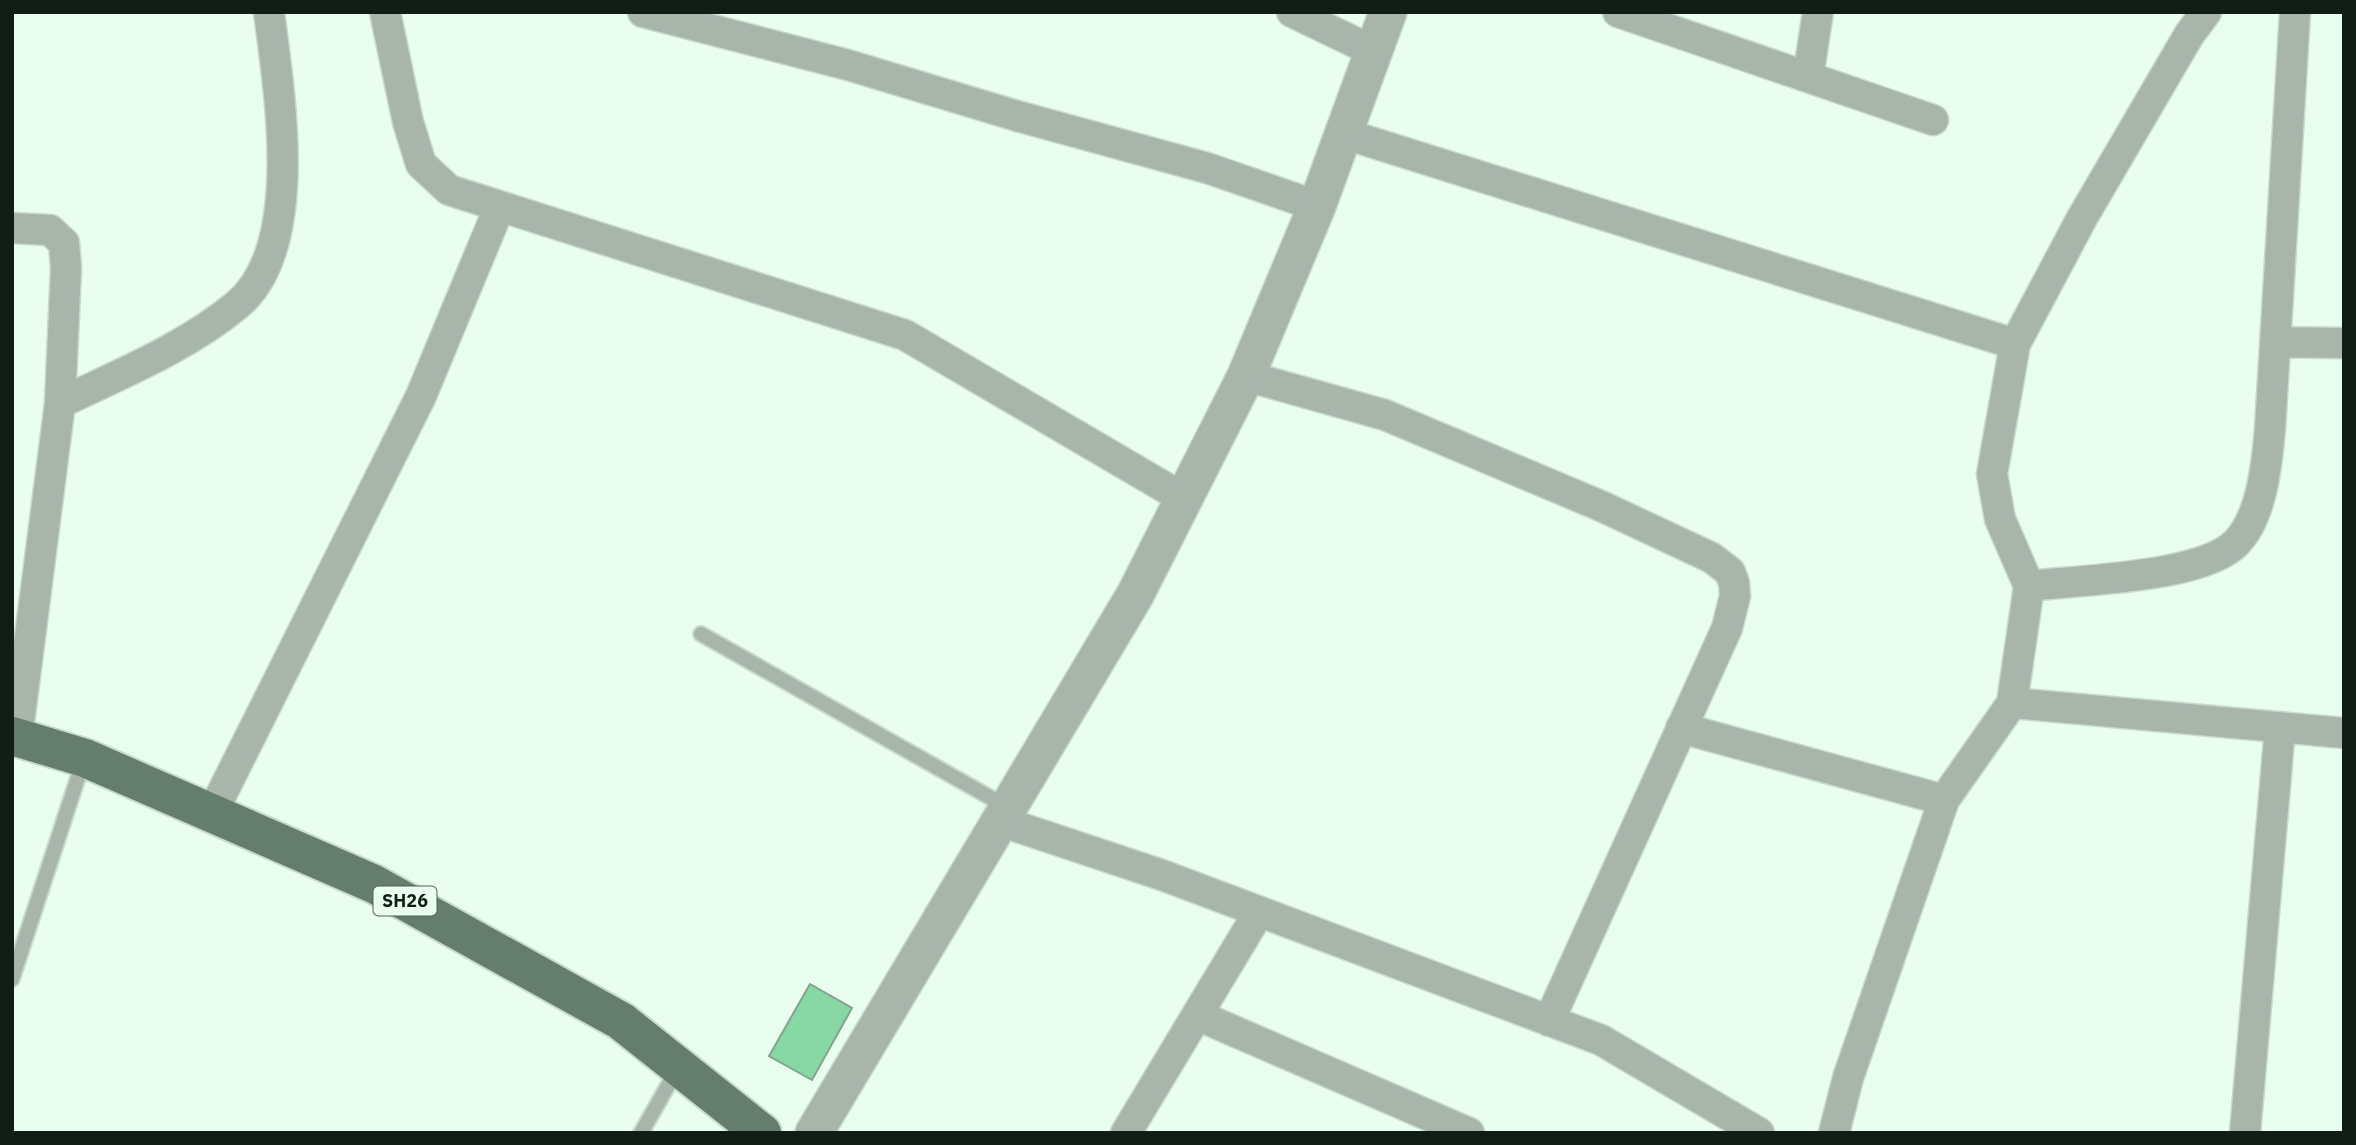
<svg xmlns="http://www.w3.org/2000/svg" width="2356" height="1145" viewBox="0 0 2356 1145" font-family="'IBM Plex Sans',sans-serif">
  <rect width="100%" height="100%" fill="#eafef0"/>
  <path fill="#87d8a4" stroke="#83a38d" stroke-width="2" d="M810 984 852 1008 812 1080 769 1056Z"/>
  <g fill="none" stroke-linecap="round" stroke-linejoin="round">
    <g stroke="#c7dacd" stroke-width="18">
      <path id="service" d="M701 634 1007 807
        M12 979 84 759
        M641 1133 678 1068"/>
    </g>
    <g stroke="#c7dacd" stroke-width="33">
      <path id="minor" d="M385 12 408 122 421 164 449 190 905 335 1183 498
        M643 12 848 65 1017 116 1207 168 1317 206
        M1292 12 1373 51
        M1618 12 1933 120
        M1808 77 1818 12
        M1342 133 2015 344
        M12 228 50 230 64 243 66 268 60 403 17 738
        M2275 342 2344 343
        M1246 376 1385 415 1601 506 1712 558 1730 572 1734 583 1735 596 1727 628 1549 1021
        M60 403C120 374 185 348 237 305 306 248 279 91 269 12
        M2029 586C2078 580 2204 578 2237 542 2262 516 2267 463 2270 429L2295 12
        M2012 703 2344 733
        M1681 728 1944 800
        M212 813 421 396 499 208
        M1000 821 1162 875 1601 1040 1759 1133
        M1197 1015 1469 1133
        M1126 1133 1259 912
        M1834 1133 1848 1078 1944 800 2012 703 2029 586 2000 519 1992 474 2015 344 2082 218 2189 35 2206 12
        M2245 1133 2280 728"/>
    </g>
    <g stroke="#c7dacd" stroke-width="40">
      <path id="tertiary" d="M814 1133 1135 595 1246 376 1317 206 1388 12"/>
    </g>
    <g stroke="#c7dacd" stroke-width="42">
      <path id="primary" d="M12 736 85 758 374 884 621 1021 762 1133"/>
    </g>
    <use href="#service" stroke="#a7b5ab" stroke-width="14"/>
    <use href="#minor" stroke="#a7b5ab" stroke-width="30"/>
    <use href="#tertiary" stroke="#a7b5ab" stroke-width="37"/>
    <use href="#primary" stroke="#647d6c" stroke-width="38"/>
  </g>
  <g text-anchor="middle" stroke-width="5" stroke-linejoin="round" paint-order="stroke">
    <rect fill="#eafef0" stroke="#516057" stroke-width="2" x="373.5" y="886.5" width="63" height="29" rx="5"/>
    <g font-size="18" font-weight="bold" fill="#101d15">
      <text x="405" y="907">SH26</text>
    </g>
  </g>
  <rect width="2356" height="1145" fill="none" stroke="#101d15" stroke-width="28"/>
</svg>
